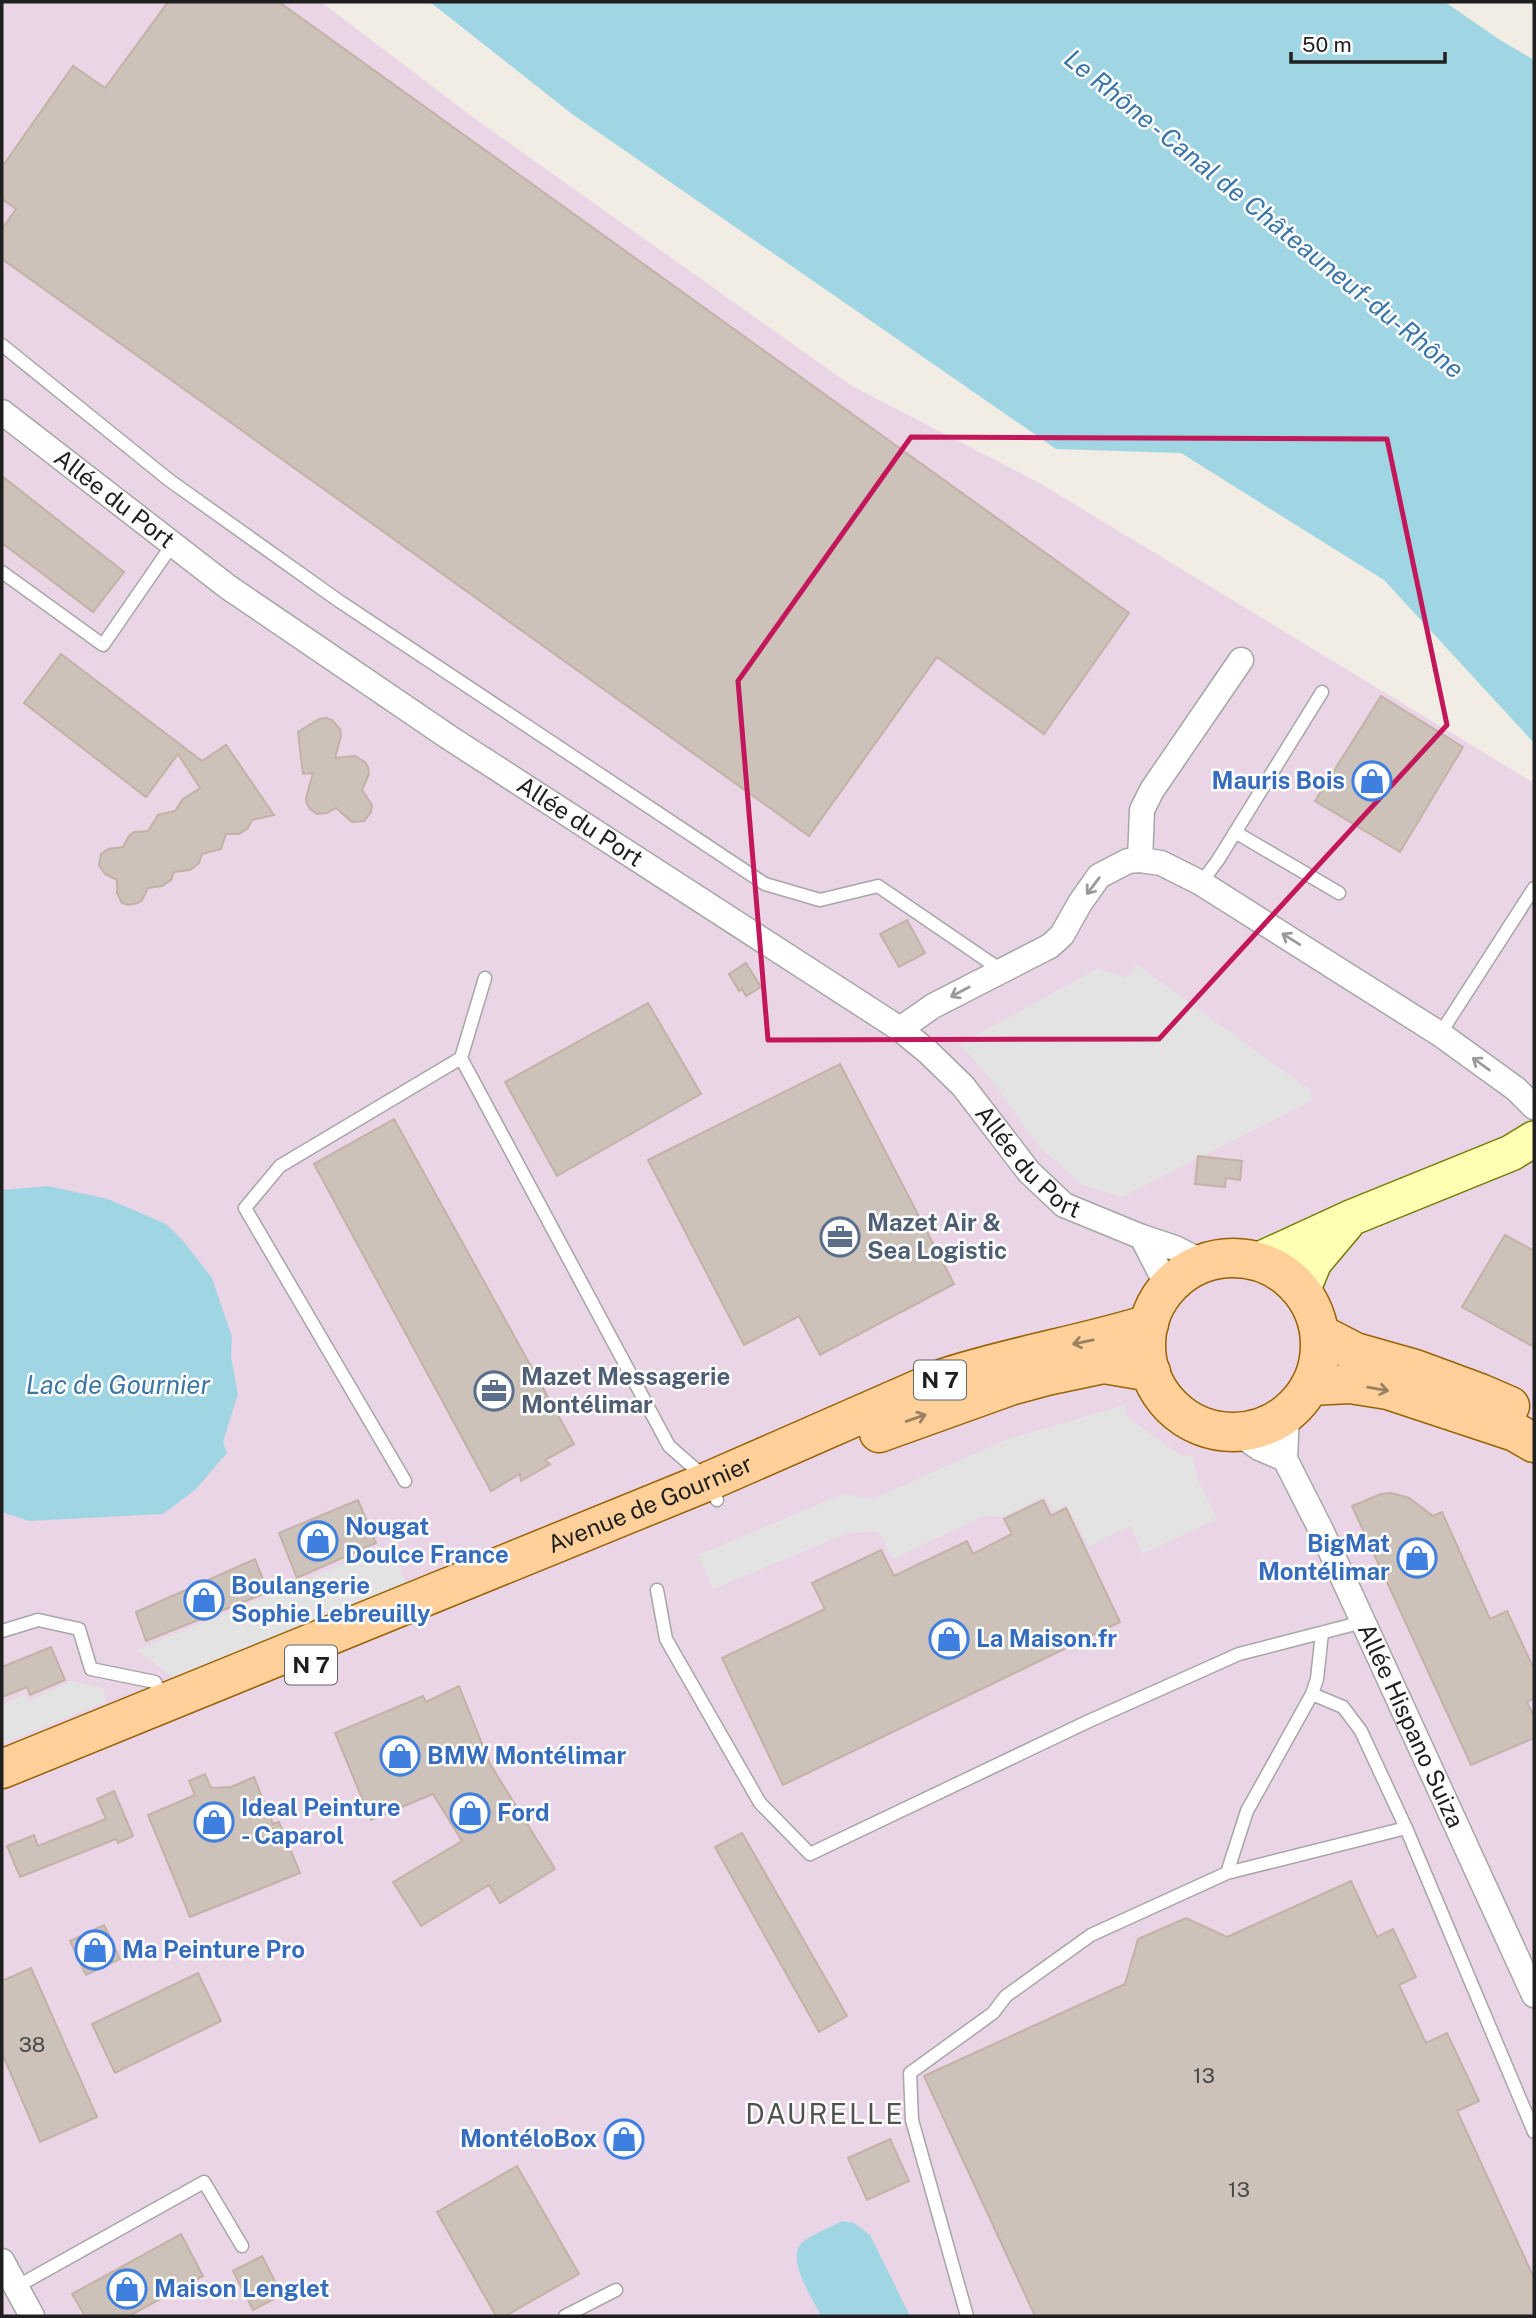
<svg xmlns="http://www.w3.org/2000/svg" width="1536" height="2318" viewBox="0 0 1536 2318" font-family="'Public Sans',sans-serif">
  <rect width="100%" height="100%" fill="#f1ece4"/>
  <path fill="#ead5e7" d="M2 2H321L478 121 852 386 1041 484 1534 783V2316H2Z"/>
  <path fill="#e3e3e3" d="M1136 964 1310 1090 1313 1100 1122 1197 1083 1185 1039 1147 990 1078 960 1044 1098 968 1126 978Z
    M1125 1405 1126 1416 1182 1456H1192L1198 1480 1217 1519 1143 1554 1130 1526 1089 1546 1066 1505 1053 1511 1045 1496 1002 1517 984 1516 893 1559 878 1531 846 1534 713 1589 698 1555 843 1494 872 1499 1008 1439Z
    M390 1545 406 1583 174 1678 137 1650Z
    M71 1681 103 1688 106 1702 2 1744V1704L25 1694 29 1701Z"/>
  <path fill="#a0d6e3" d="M430 2H1445L1500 40 1534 60V743L1384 580 1181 453 1056 449 572 114Z
    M48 1186 108 1199 166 1224 184 1242 212 1278 232 1337 231 1357 238 1394 223 1442 227 1453 196 1489 163 1514 29 1521 2 1512V1190Z
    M842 2221 854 2223 870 2235 910 2316H821C813 2299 784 2257 803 2242 814 2233 830 2228 842 2221Z"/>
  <path fill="#cdc2b9" stroke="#c4b1a5" stroke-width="2" d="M168 2H279L1129 613 1044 734 937 657 809 836 2 259V229L16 209 2 199V167L73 66 105 88Z
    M2 476 124 572 93 612 2 543Z
    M61 654 202 761 226 745 274 815 252 820 248 828 239 834H226L221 849 202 854 199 863 190 870 174 872 171 880 162 886 148 888 142 900 138 903 128 905 122 903 117 893V880L105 874 99 865 101 854 108 849 123 847 129 836 134 832 148 831 158 815 175 811 183 799 200 788 178 754 146 797 24 703Z
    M1381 696 1463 747 1400 852 1315 801Z
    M326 718 332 720 340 729 341 736 335 758 355 756 365 762 368 767 369 774 362 790 372 805 371 812 364 821 352 822 336 808 327 813 317 814 310 809 307 804 306 798 313 773 303 774 298 732 319 719Z
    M907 920 925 953 899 967 880 934Z
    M746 963 761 987 746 996 742 989 739 991 729 974Z
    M648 1003 701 1094 557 1176 505 1082Z
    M840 1064 954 1284 820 1355 799 1316 744 1345 648 1160Z
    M394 1119 574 1444 545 1460 550 1464 521 1481 520 1474 491 1491 314 1164Z
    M1198 1156 1242 1161 1240 1180 1226 1178 1225 1187 1195 1184Z
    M1505 1235 1534 1251V1347L1462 1307Z
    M1391 1493 1409 1498 1433 1516 1442 1512 1490 1619 1507 1611 1534 1669V1698L1527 1702 1534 1717V1738L1471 1765 1352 1506 1381 1494Z
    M358 1500 376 1543 297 1578 279 1533Z
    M1043 1500 1051 1516 1066 1508 1120 1622 783 1785 722 1658 825 1609 812 1583 881 1550 894 1576 967 1541 973 1554 1012 1534 1004 1519Z
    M255 1559 268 1592 146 1641 136 1612Z
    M51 1647 65 1680 30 1695 27 1687 2 1697V1667Z
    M459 1686 490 1764 555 1869 500 1903 489 1885 421 1926 393 1882 462 1841 433 1794 371 1820 335 1733 423 1696 426 1702Z
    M205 1774 211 1788 231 1787 254 1777 273 1824 279 1822 300 1873 190 1917 148 1815 195 1795 189 1781Z
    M114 1791 133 1836 118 1843 116 1839 20 1877 7 1846 34 1835 38 1846 106 1819 97 1799Z
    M742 1833 847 2016 819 2032 715 1847Z
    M1351 1881 1377 1937 1393 1929 1416 1977 1399 1985 1426 2043 1447 2033 1479 2101 1457 2111 1534 2278V2316H1035L924 2076 1125 1984 1138 1939 1186 1918 1227 1937Z
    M104 1925 120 1959 86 1975 70 1941Z
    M31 1968 97 2117 40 2142 2 2053V1981Z
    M198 1973 221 2021 115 2073 92 2024Z
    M890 2139 909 2181 867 2200 848 2158Z
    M517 2166 579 2274 505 2316H496L437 2212Z
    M181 2234 203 2276 129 2316H85L72 2294Z
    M262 2256 282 2295 253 2310 233 2271Z"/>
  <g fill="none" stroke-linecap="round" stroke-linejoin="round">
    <g stroke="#a6a6a6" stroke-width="15">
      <path id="lane" d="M2 345 169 480 339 601 765 884 820 900 878 886 1001 970
        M2 572 103 645 172 545
        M1235 832 1339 893
        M1201 883 1218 860 1322 692
        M1440 1034 1534 888
        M461 1058 485 978
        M405 1481 245 1208 280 1166 461 1058 669 1446 709 1481 717 1500
        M657 1590 666 1639 760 1803 810 1854 1089 1721 1239 1654 1363 1622
        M2 1631 38 1620 79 1629 91 1669 155 1682 163 1699
        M1406 1828 1534 2132
        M1227 1873 1406 1828 1361 1731 1343 1707 1312 1694
        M16 2287 204 2182 242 2246
        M565 2316 616 2290
        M967 2316 912 2120 910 2073 993 2013 1006 1996 1091 1935 1227 1873 1247 1811 1312 1694 1317 1679 1322 1633"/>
    </g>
    <g stroke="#a6a6a6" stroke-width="27">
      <g id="street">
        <path id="s1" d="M2 412 228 587 450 738 900 1029 928 1052 963 1086 1029 1172 1064 1205 1142 1237"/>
        <path d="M1140 860 1142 810 1152 790 1241 660"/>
        <path d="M900 1029 933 1006 1050 946 1062 935 1080 903 1099 876 1128 861 1140 860 1161 863 1201 883 1440 1034 1516 1089 1534 1107"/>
        <path d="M1170 1285 1162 1276 1142 1237 1175 1248 1205 1263"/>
        <path id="s2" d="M1287 1413 1285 1459 1321 1530 1534 1995"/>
        <path d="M1236 1432 1259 1448 1285 1459"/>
        <path d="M2 2261 32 2316"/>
      </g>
    </g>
    <g stroke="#727b00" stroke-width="38">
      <path id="secondary" d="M1257 1261 1353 1217 1511 1153 1534 1139
        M1302 1291 1314 1262 1346 1224"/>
    </g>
    <g stroke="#996100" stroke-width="41">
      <g id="primary">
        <circle cx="1233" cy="1345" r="87"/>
        <path d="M1320 1334 1355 1352 1415 1369 1480 1393 1510 1406"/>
        <path d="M1310 1386 1350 1384 1388 1390 1515 1432 1534 1443"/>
        <path d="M879 1433 1010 1386 1047 1376 1104 1364 1151 1372"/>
        <path id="s3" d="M2 1769 709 1481 944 1378C1011 1356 1081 1345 1149 1324"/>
      </g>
    </g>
    <use href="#lane" stroke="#fff" stroke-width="12"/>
    <use href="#street" stroke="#fff" stroke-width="24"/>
    <use href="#secondary" stroke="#feffb3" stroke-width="35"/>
    <use href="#primary" stroke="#ffd09a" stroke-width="38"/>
  </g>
  <defs><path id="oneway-shaft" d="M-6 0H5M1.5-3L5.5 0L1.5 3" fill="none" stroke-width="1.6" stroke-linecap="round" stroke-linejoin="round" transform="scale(1.75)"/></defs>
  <g stroke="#9a9a9a">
    <use href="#oneway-shaft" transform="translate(1093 886) rotate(127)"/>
    <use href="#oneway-shaft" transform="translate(1291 939) rotate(-148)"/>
    <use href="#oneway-shaft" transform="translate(960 992) rotate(152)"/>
    <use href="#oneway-shaft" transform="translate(1481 1064) rotate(-144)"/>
  </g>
  <g stroke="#9a8063">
    <use href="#oneway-shaft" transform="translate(1083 1342) rotate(168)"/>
    <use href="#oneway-shaft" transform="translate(1378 1389) rotate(10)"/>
    <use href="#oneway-shaft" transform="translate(916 1418) rotate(-19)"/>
  </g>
  <path fill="none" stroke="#c2185b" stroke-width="5" stroke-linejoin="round" d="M911 437 1387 439 1447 725 1159 1039 768 1040 738 681Z"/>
  <defs>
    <g id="shop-ring" transform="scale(2.0125)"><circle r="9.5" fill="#fff" stroke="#3f7fe0" stroke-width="1.5"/><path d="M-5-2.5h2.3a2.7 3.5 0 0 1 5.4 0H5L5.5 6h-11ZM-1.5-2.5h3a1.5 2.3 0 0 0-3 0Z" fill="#3f7fe0"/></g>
    <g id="office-ring" transform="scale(2.0125)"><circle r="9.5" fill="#fff" stroke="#5c6f8a" stroke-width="1.5"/><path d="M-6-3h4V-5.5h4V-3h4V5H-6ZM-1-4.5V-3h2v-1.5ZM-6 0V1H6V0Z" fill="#5c6f8a"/></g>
  </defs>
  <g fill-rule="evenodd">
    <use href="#shop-ring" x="1372" y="781"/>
    <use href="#office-ring" x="840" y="1237"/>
    <use href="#office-ring" x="494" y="1391"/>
    <use href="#shop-ring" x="318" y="1541"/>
    <use href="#shop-ring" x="1417" y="1558"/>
    <use href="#shop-ring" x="204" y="1600"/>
    <use href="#shop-ring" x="949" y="1639"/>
    <use href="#shop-ring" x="400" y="1756"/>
    <use href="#shop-ring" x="470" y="1813"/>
    <use href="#shop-ring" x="214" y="1822"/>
    <use href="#shop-ring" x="95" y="1950"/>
    <use href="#shop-ring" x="624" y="2139"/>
    <use href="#shop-ring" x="127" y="2289"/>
  </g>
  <g text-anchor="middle" stroke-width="5" stroke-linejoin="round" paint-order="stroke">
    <g font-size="21" fill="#4a4846">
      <text x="32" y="2052">38</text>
      <text x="1204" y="2083">13</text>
      <text x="1239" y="2197">13</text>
    </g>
    <g fill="#fff" stroke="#626262" stroke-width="2">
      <rect x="914" y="1360.5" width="52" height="39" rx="5"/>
      <rect x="285" y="1645.5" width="52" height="39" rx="5"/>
    </g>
    <g font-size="23" font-weight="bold" fill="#1f1f1f">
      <text x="940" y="1388">N 7</text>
      <text x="311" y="1673">N 7</text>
    </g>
    <g font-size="24" fill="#1f1f1f" stroke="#fff">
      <text dy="8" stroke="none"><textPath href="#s1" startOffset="142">Allée du Port</textPath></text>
      <text dy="8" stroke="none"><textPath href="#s1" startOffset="709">Allée du Port</textPath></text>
      <text dy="8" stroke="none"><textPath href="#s1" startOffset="1276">Allée du Port</textPath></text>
      <text dy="8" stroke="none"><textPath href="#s3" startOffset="700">Avenue de Gournier</textPath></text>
      <text dy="8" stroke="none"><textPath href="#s2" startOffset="341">Allée Hispano Suiza</textPath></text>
    </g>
    <g font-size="24" font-weight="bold" fill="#366cbe" stroke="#fff" text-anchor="start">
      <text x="1345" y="789" text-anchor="end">Mauris Bois</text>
      <text x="345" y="1535">Nougat<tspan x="345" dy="28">Doulce France</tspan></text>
      <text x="1390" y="1552" text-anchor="end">BigMat<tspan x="1390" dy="28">Montélimar</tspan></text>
      <text x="231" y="1594">Boulangerie<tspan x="231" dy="28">Sophie Lebreuilly</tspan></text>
      <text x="976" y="1647">La Maison.fr</text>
      <text x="427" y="1764">BMW Montélimar</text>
      <text x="241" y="1816">Ideal Peinture<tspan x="241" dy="28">- Caparol</tspan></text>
      <text x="497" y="1821">Ford</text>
      <text x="122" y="1958">Ma Peinture Pro</text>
      <text x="597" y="2147" text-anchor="end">MontéloBox</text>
      <text x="154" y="2297">Maison Lenglet</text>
    </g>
    <g font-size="24" font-weight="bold" fill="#4e5e75" stroke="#fff" text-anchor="start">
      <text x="867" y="1231">Mazet Air &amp;<tspan x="867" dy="28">Sea Logistic</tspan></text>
      <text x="521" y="1385">Mazet Messagerie<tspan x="521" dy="28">Montélimar</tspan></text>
    </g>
    <g font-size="26" font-style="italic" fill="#3c76a7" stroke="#fff">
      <text transform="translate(1264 214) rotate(39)" y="9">Le Rhône - Canal de Châteauneuf-du-Rhône</text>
      <text x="118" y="1394">Lac de Gournier</text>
    </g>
    <g font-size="28" letter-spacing="2" fill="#525252" stroke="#fff">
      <text x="825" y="2124">DAURELLE</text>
    </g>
  </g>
  <rect width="1536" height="2318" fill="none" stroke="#1f1f1f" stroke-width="7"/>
  <path d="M1291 52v10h154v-10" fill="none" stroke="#1f1f1f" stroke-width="3.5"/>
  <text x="1302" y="52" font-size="21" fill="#1f1f1f" stroke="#ffffff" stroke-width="5" paint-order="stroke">50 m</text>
</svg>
